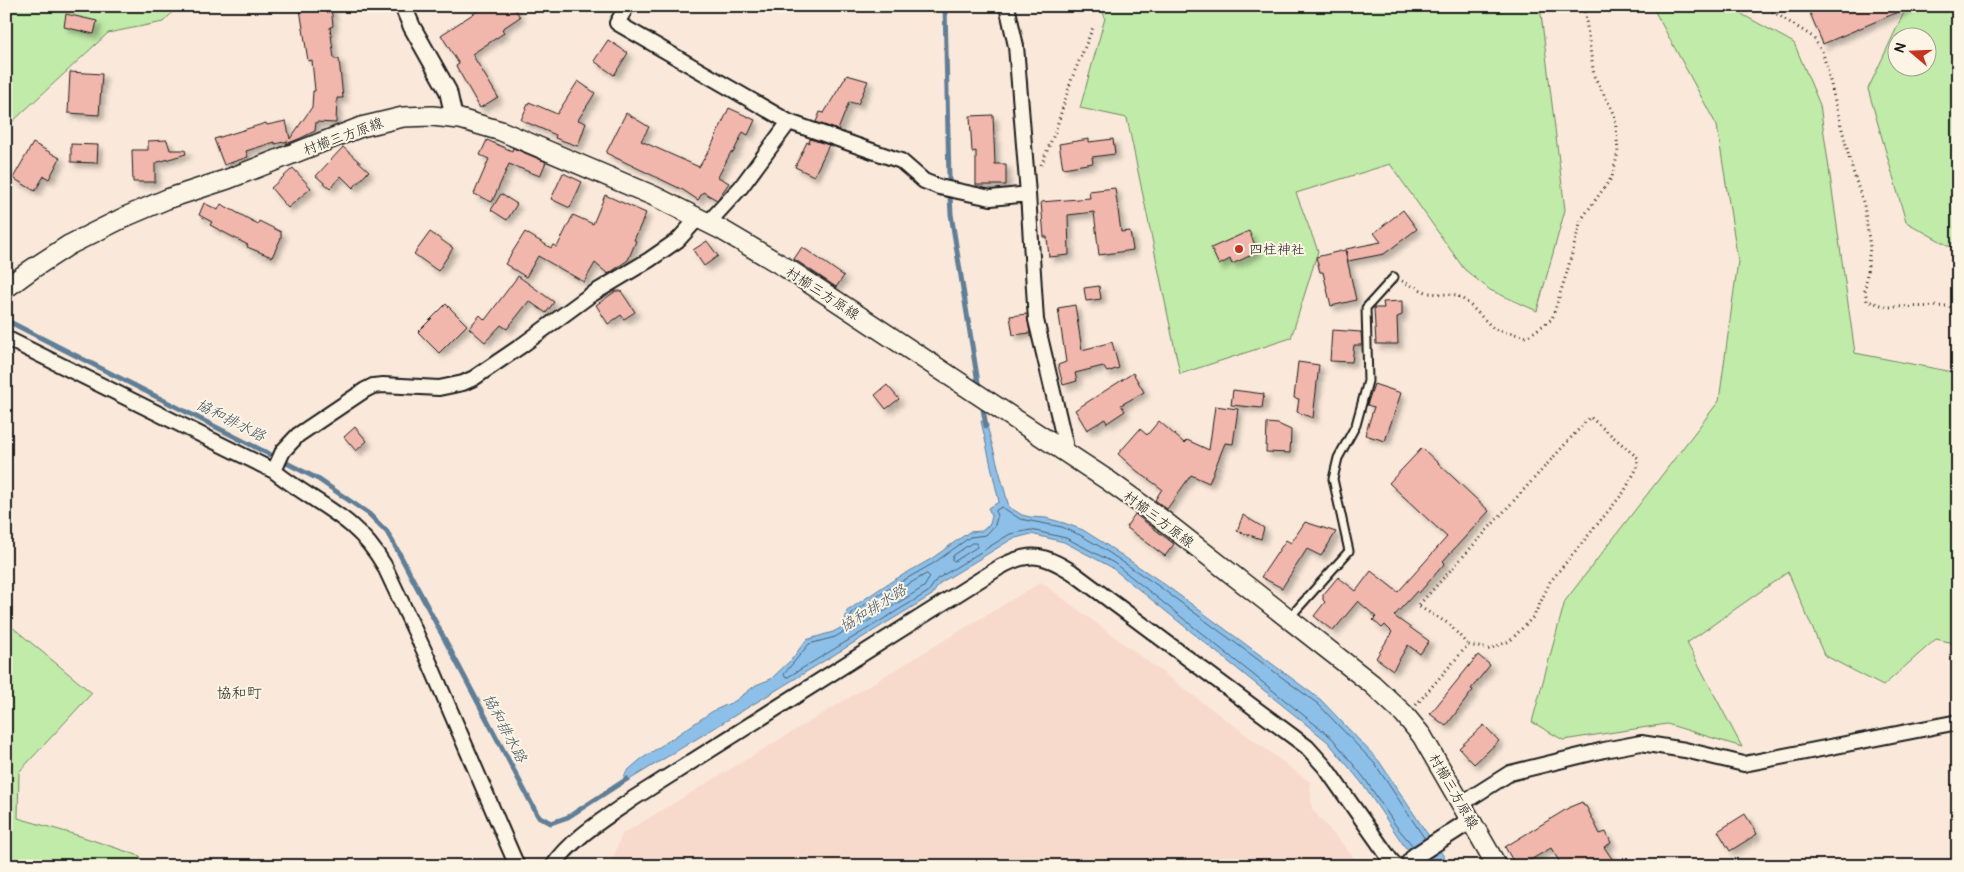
<svg xmlns="http://www.w3.org/2000/svg" width="1964" height="872" viewBox="0 0 1964 872" font-family="Pangolin,'Klee One',sans-serif">
  <defs>
    <filter id="shadow"><feDropShadow dx="4.5" dy="4.5" stdDeviation="2.5" flood-color="#0004"/></filter>
  </defs>
  <rect width="100%" height="100%" fill="#fae9da"/>
  <filter id="ink" filterUnits="userSpaceOnUse"><feTurbulence type="fractalNoise" baseFrequency=".02" numOctaves="2"/><feDisplacementMap in="SourceGraphic" scale="10" xChannelSelector="R" yChannelSelector="G"/><feConvolveMatrix kernelMatrix="1 2 1 2 8 2 1 2 1" color-interpolation-filters="sRGB"/></filter>
  <g filter="url(#ink)">
    <path fill="#f8dacc" d="M1041 582 1310 782 1312 809 1361 866H610L622 834Z"/>
    <path fill="#c1eba8" stroke="#6e8462" fill-rule="evenodd" d="M6 6H179L163 22 108 33 11 123 6 119Z
      M1101 6H1540L1565 210 1537 311 1490 290 1464 269 1390 164 1296 193 1318 251 1291 338 1180 374 1127 118 1080 108 1105 18Z
      M1652 6H1727L1794 43 1820 105 1855 353 1958 373V644L1936 639 1883 686 1824 655 1788 572 1687 643 1742 747 1667 724 1563 740 1532 722 1565 601 1719 401 1738 261 1717 126Z
      M1907 6H1958V251L1906 222 1868 89ZM1896 38H1926V68H1896Z
      M6 622 92 693 19 772 18 818 80 836 140 856 145 866H6Z"/>
    <path fill="#8cc0e9" stroke="#5f7e97" d="M981 421 986 422 1009 507 1022 515 1030 517 1046 518 1064 523 1083 530 1102 542 1160 581 1321 700 1379 761 1424 829 1451 866H1426L1428 864 1405 847 1361 782 1328 742 1111 567 1064 542 1031 534 1012 539 940 583 932 595 621 785 626 772 640 760 713 711 735 701 756 685 771 679 792 659 806 640 833 632 844 626 847 611 887 584 931 559 969 532 982 531 990 524 992 516 988 508 999 502Z"/>
    <g fill="none" stroke-linecap="round" stroke-linejoin="round">
      <path stroke="#495e6e" stroke-width="1" d="M972 543H977V547L955 561 952 560 953 556Z
        M927 574 930 577 924 587 860 626 856 625 858 617 893 593Z
        M1413 846 1396 826 1365 779 1332 738 1114 563 1066 538 1031 530 1010 534 937 579 928 592 788 677 785 676 784 674 809 644 835 637 847 630 852 613 890 588 934 563 970 537 986 535 995 525 997 517 996 510 1002 507 1020 519 1062 527 1080 535 1099 546 1157 585 1318 704 1375 764 1425 839"/>
      <path stroke="#5f7e97" stroke-width="5" d="M945 6 949 178 951 214 979 389
        M6 320 318 479 369 514 387 532 399 553 538 816 551 823 568 817 627 779
        M982 403 986 426"/>
    </g>
    <path fill="#f2b7ac" stroke="#1c1c1c" filter="url(#shadow)" d="M331 6 333 26 330 27 334 59H339L343 98H337L336 123 316 122 315 131 301 138 286 144 288 141 275 144V142L246 151 248 157 224 165 214 139 266 123 267 125 286 121 290 139 312 107 313 91H315L312 60 308 61 300 9Z
      M485 6H513L520 17 502 29 504 33 472 54 498 97 480 108 456 66 459 64 441 35Z
      M1807 6H1912L1823 44Z
      M66 14 97 21 94 34 64 27Z
      M608 40 628 53 614 75 594 61Z
      M70 72 102 74 99 115 68 113Z
      M847 75 868 81 858 104 849 102 838 130 816 122 820 112 824 113Z
      M578 81 595 93 578 120 586 123 578 146 555 138 556 135 521 120 529 102 557 114Z
      M729 108 755 120 748 135 743 132 733 153 731 152 718 177 729 183 717 200 703 192 698 200 683 190 606 153 626 113 649 127 641 141 699 167 711 147Z
      M993 115 995 164H1006V185H976V151L972 152 970 116Z
      M810 139 829 145 814 176 795 167 807 142 809 143Z
      M1089 139V142L1113 139 1115 154 1092 157 1093 163 1063 168 1059 144Z
      M167 140 170 150H185L186 154 155 163V182H133L132 150H148V141Z
      M487 140 512 151 513 148 546 162 540 176 509 164 492 202 474 194 489 159 480 155Z
      M33 143 60 158 49 179 44 176 35 191 13 178Z
      M71 144 98 145 97 163 71 162Z
      M343 147 369 171 353 188 341 176 330 188 316 176Z
      M293 168 311 188 288 208 271 188Z
      M563 173 582 182 570 208 551 199Z
      M1115 188 1121 232 1130 231 1133 250 1099 255 1094 212 1068 215 1069 255 1049 257 1047 237H1044L1041 202 1090 198 1089 191Z
      M501 194 517 204 507 220 491 210Z
      M605 195 646 213 634 240 636 241 628 260 608 274 595 263 584 282 538 256 526 277 505 264 525 232 551 248 553 245 557 247 573 215 593 224Z
      M204 203 218 210 221 204 258 224 259 221 281 232V238L272 257 247 247 248 245 210 225 212 222 199 215Z
      M1403 210 1417 229 1384 254 1348 261 1346 249 1381 242 1374 233Z
      M1249 231 1258 252 1232 264 1230 259 1219 265 1211 248Z
      M430 232 453 248 438 271 414 254Z
      M707 241 718 256 704 266 693 250Z
      M802 247 844 276 836 287 794 259Z
      M1345 250 1356 300 1331 306 1323 272H1320L1316 257Z
      M518 276 554 302 546 313 529 301 507 329 501 325 485 342 469 328 480 315 485 320Z
      M1099 286 1101 299 1086 301 1084 288Z
      M616 291H621L635 312 624 319 621 315 608 324 596 305Z
      M1402 301V315L1397 317 1398 344H1376L1374 308H1384L1383 302Z
      M446 304 467 325 439 353 418 332Z
      M1075 305 1082 350 1112 342 1119 368 1107 372 1103 366 1075 373 1077 381 1063 385 1058 365 1066 362 1058 308Z
      M1027 314 1030 333 1013 335 1010 316Z
      M1332 330 1361 332 1362 345H1354L1352 362 1330 361Z
      M1298 362 1319 365 1313 418 1297 412 1299 399 1294 398Z
      M1133 373 1144 392 1121 405 1125 411 1107 423 1105 419 1087 430 1075 410Z
      M1374 384 1401 393 1385 441 1365 435 1374 407 1367 405Z
      M887 385 899 399 886 409 875 395Z
      M1233 390 1264 394 1262 408 1231 405Z
      M1215 406 1238 409 1233 444 1225 443 1209 483 1191 475 1167 509 1155 500 1162 489 1137 471 1118 454 1140 429 1147 435 1159 421 1184 443 1187 440 1209 450Z
      M1267 423 1278 424 1291 430 1290 453 1266 452Z
      M355 427 367 441 356 451 344 437Z
      M1422 448 1489 511 1443 561 1445 563 1419 593 1417 591 1394 616 1429 641 1420 654 1408 645 1393 670 1376 658 1392 632 1385 625 1382 628 1373 620 1376 617 1358 601 1333 631 1314 616 1325 602 1323 600V595L1338 577 1356 591 1371 571 1398 592 1447 537 1389 483Z
      M1135 514 1174 544 1165 556 1126 527Z
      M1243 515 1264 528 1261 539 1237 531Z
      M1305 522 1336 532 1321 556 1307 549 1282 588 1261 577 1286 540 1291 543Z
      M1478 655 1490 665 1471 689 1473 690 1446 726 1430 714Z
      M1484 725 1499 741 1474 764 1459 748Z
      M1582 802 1584 806H1586L1600 834 1606 832 1611 843 1604 847 1617 866H1562L1551 848 1520 866H1516L1505 847 1570 807Z
      M1745 814 1757 834 1730 851 1718 831Z"/>
    <g fill="none" stroke-linecap="round" stroke-linejoin="round">
      <g stroke="#1c1c1c" stroke-width="11">
        <path id="service" d="M1290 617 1349 551 1333 479 1338 458 1356 425 1368 381 1366 308 1394 277"/>
      </g>
      <g stroke="#1c1c1c" stroke-width="18">
        <path id="minor" d="M627 6 617 23 789 122 901 161 924 181 939 187 991 198 1028 194
          M1007 6 1016 46 1028 194 1036 320 1065 443 1062 451
          M708 223 741 187 789 122
          M6 338 274 471C316 505 355 515 384 565L428 659 517 866
          M274 471 283 451 298 435 365 390 373 386 383 385 439 388 463 383 474 378 521 346 589 296 649 260 678 240 698 218
          M1461 804 1510 773 1604 750 1641 743 1685 750 1744 764 1958 722
          M553 866C573 837 606 818 634 798L1000 567C1029 551 1044 554 1072 572L1307 747 1325 767 1390 859 1396 866"/>
      </g>
      <g stroke="#1c1c1c" stroke-width="20">
        <path id="tertiary" d="M403 6 412 27 448 91 454 118
          M1407 866 1415 856 1471 820"/>
      </g>
      <g stroke="#1c1c1c" stroke-width="22">
        <path id="secondary" d="M6 288 32 269 69 245 127 216 167 199 228 179 361 127 403 117 432 116 460 119 501 131 654 196 722 230 788 269 1109 481 1160 518 1372 684 1404 714 1422 736 1497 866"/>
      </g>
      <path stroke="#1c1c1c" stroke-width="3" stroke-dasharray="1 4" stroke-linecap="butt" d="M1764 6 1813 37 1823 53 1851 165 1864 205 1870 247 1865 290 1867 301 1888 307 1949 306 1958 316
        M1041 165 1055 132 1072 78 1094 25
        M1402 281 1428 293 1457 295 1468 303 1494 329 1527 337 1552 319 1567 272 1581 220 1612 177 1618 152 1615 115 1594 76 1584 6
        M1416 705 1468 645 1489 649 1510 641 1534 616 1550 582 1624 492 1637 468 1638 458 1590 417 1418 606 1449 624 1468 645"/>
      <use href="#service" stroke="#fcf5e5" stroke-width="7"/>
      <use href="#minor" stroke="#fcf5e5" stroke-width="14"/>
      <use href="#tertiary" stroke="#fcf5e5" stroke-width="16"/>
      <use href="#secondary" stroke="#fcf5e5" stroke-width="19"/>
    </g>
  </g>
  <circle fill="#c8321e" stroke="#fcf5e5" stroke-width="2" cx="1239" cy="249" r="5"/>
  <g text-anchor="middle" stroke-width="4" stroke-linejoin="round" paint-order="stroke">
    <g font-size="14" fill="#1c1c1c" stroke="#fcf5e5">
      <text transform="translate(343 136) rotate(-20)" y="5">村櫛三方原線</text>
      <text transform="translate(823 293) rotate(33)" y="5">村櫛三方原線</text>
      <text transform="translate(1159 519) rotate(37)" y="5">村櫛三方原線</text>
      <text transform="translate(1454 791) rotate(60)" y="5">村櫛三方原線</text>
    </g>
    <g font-size="14" fill="#1c1c1c" stroke="#fcf5e5" text-anchor="start">
      <text x="1249" y="254">四柱神社</text>
    </g>
    <g font-size="15" font-style="italic" fill="#435564" stroke="#fcf5e5">
      <text transform="translate(231 420) rotate(27)" y="5">協和排水路</text>
      <text transform="translate(873 608) rotate(-32)" y="5">協和排水路</text>
      <text transform="translate(505 728) rotate(62)" y="5">協和排水路</text>
    </g>
    <g font-size="15" fill="#1c1c1c" stroke="#fcf5e5">
      <text x="239" y="698">協和町</text>
    </g>
  </g>
  <rect width="1964" height="872" fill="none" stroke="#fcf5e5" stroke-width="25"/>
  <rect x="12" y="12" width="1939" height="847" fill="none" stroke="#1c1c1c" stroke-width="2" filter="url(#ink)"/>
  <g transform="translate(1912 52) rotate(289)"><circle r="24" fill="#fcf5e5" stroke="#a29e95"/>
  <path d="M0-4L9 19L0 12L-9 19Z" fill="#c8321e"/>
  <text y="-8" font-size="14" font-weight="bold" text-anchor="middle" fill="#1c1c1c">N</text>
  </g>
</svg>
